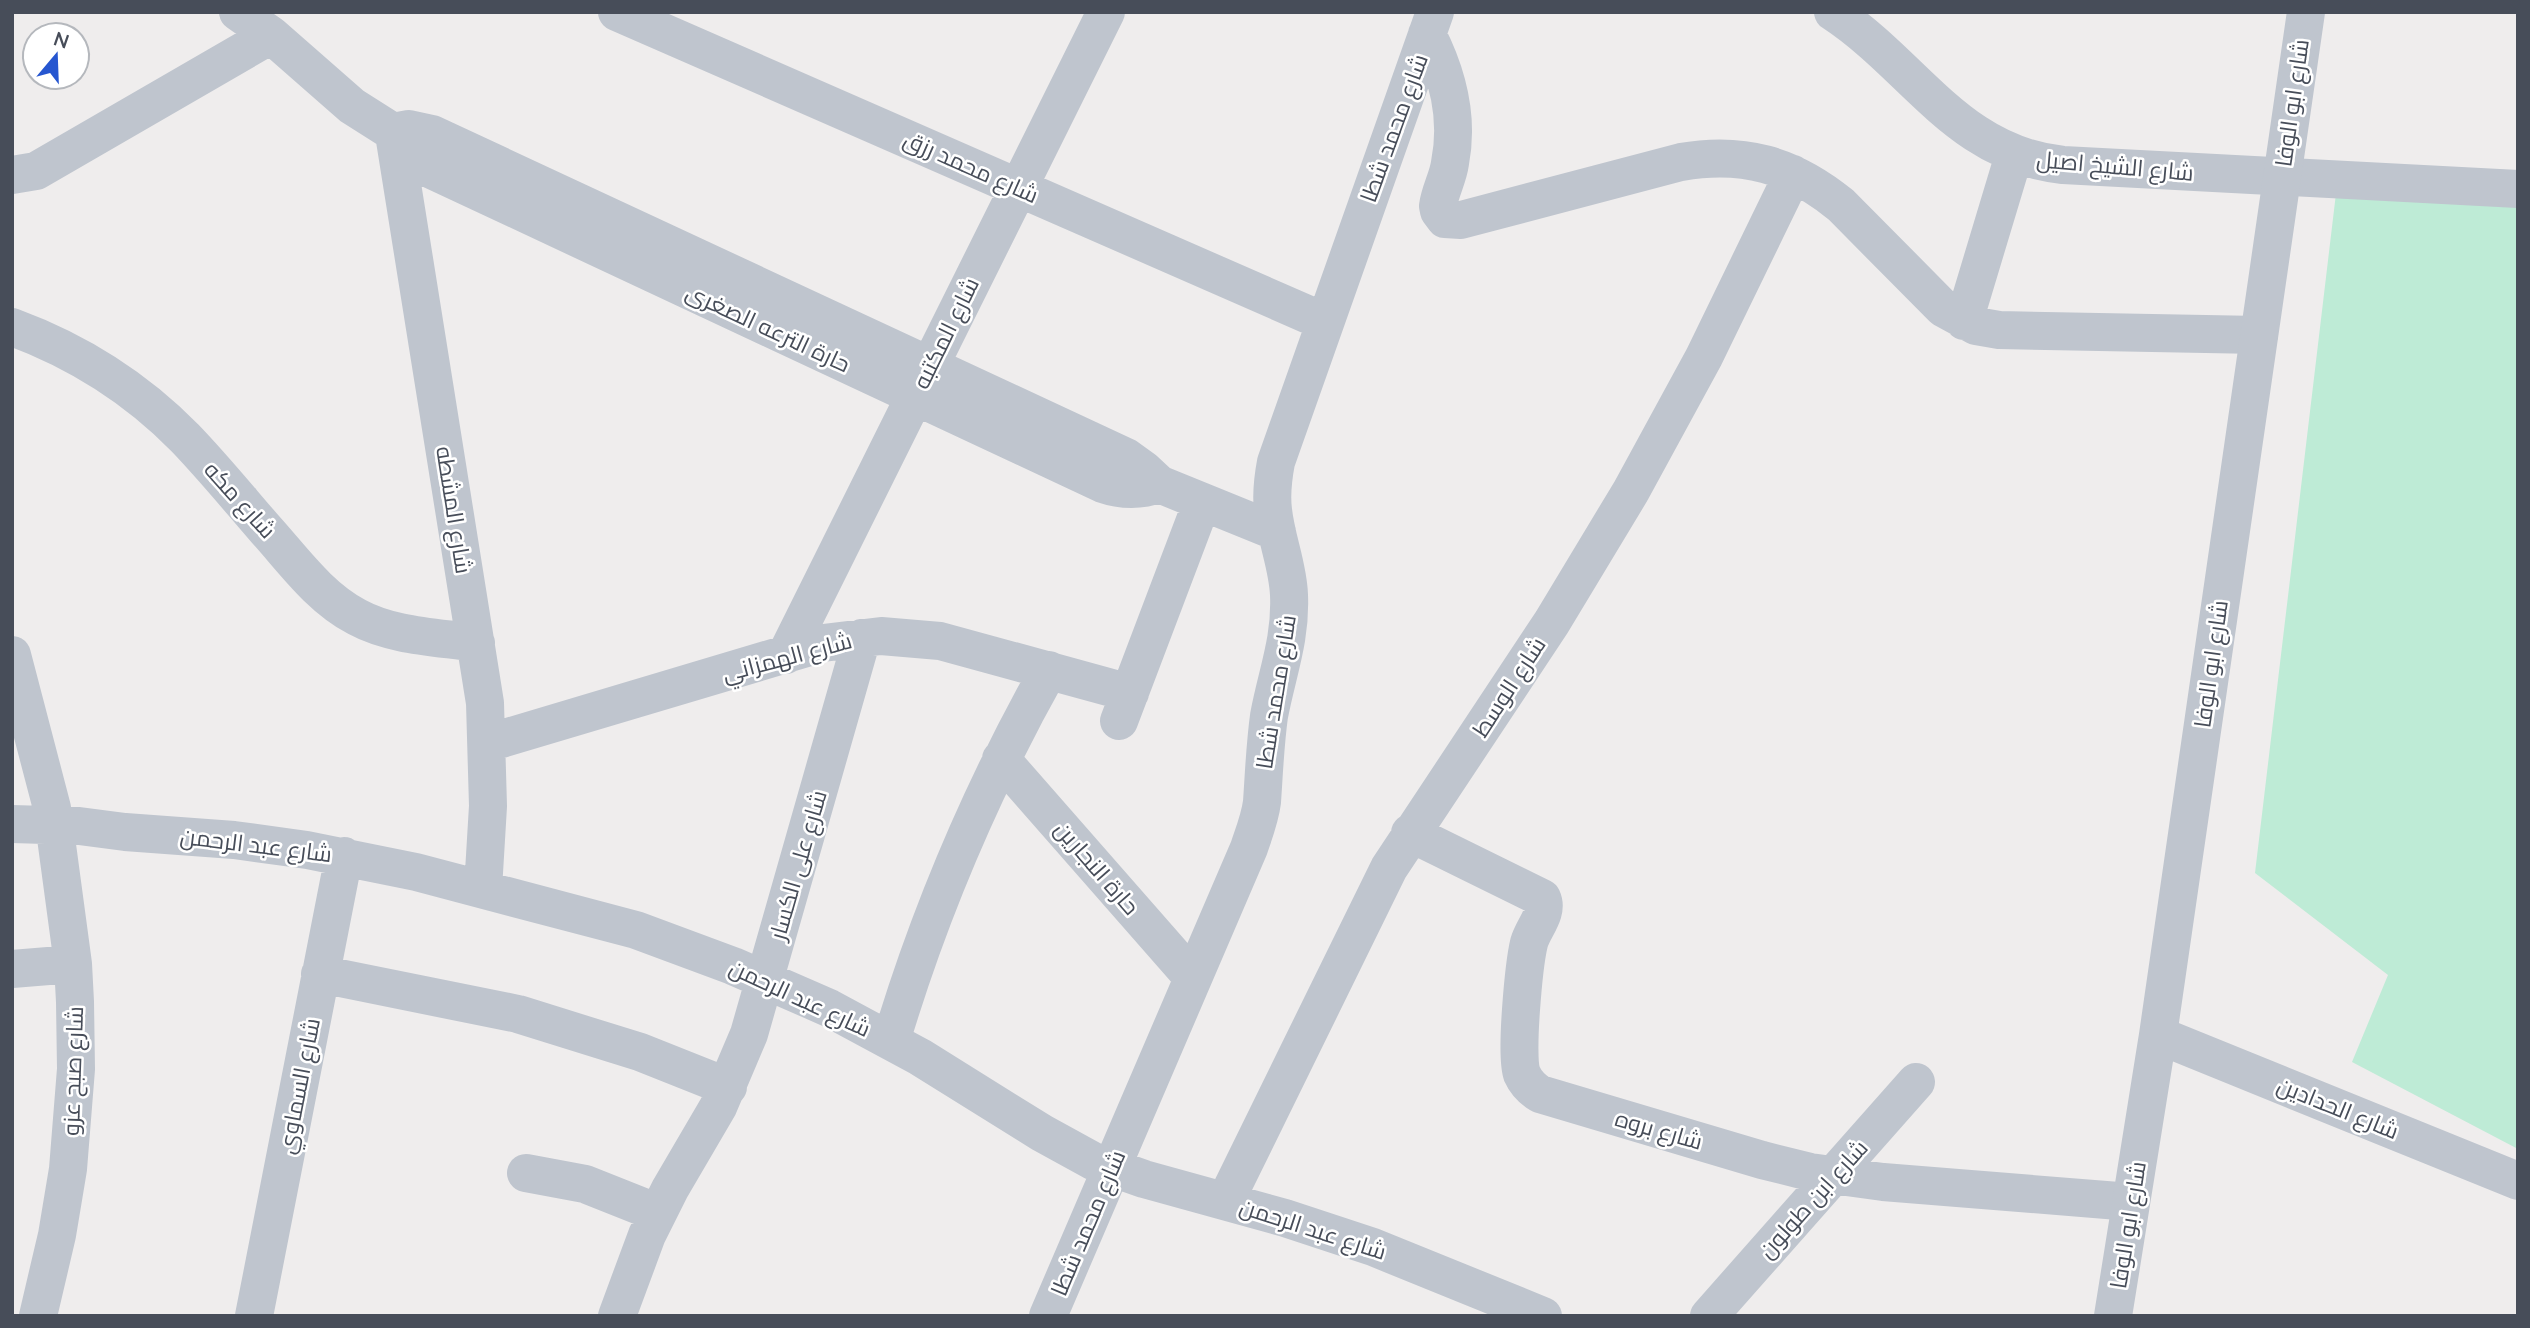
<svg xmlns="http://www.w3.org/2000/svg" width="2530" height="1328" viewBox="0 0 2530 1328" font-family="Lato,Cairo,sans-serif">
  <rect width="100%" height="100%" fill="#efeded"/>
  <path fill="#beebd6" d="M2337 185 2518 202V1149L2352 1062 2388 975 2255 873Z"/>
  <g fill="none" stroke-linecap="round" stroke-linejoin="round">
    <path stroke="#bfc5ce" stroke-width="38" d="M238 12 271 35 352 106 393 132 406 154 419 164 1103 484C1123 491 1140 491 1159 484
      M617 12 1325 322
      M1833 12C1915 66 1957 154 2063 165L2518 189
      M1427 34C1448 75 1459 117 1450 163 1448 178 1440 191 1438 206L1439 211 1445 219 1461 220 1681 162C1743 151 1792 165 1841 205L1943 308 1976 326 1999 330 2259 335
      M393 132 409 129 432 134 1126 457 1144 470 1159 484 1277 532
      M394 134 485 703 488 806 483 889
      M12 175 36 171 271 35
      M1964 321 2014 155
      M12 327C77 351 137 389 185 438 213 467 239 499 266 530 294 561 319 597 357 617 392 636 436 637 476 643
      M12 655 52 808 73 964 75 1002 76 1069 68 1169 57 1235 38 1316
      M786 655 1106 12
      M1119 721 1202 502
      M488 743 823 643 881 636 940 641 1130 693
      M1001 759 1193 978
      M12 824 79 826 125 832 234 840 307 850 416 872 636 930 733 966 829 1008 920 1057 1042 1133 1093 1161 1144 1179 1285 1218 1373 1247 1543 1316
      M1410 833 1542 898C1549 913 1533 928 1529 943 1524 964 1515 1056 1522 1074 1526 1083 1532 1089 1540 1094L1762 1160 1810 1172 1883 1182 2131 1202
      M12 969 73 964
      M320 974 518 1014 640 1052 728 1087
      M891 1041C930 911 982 789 1049 670
      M526 1173 585 1184 658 1213
      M1226 1200 1389 868 1552 622 1631 491 1704 357 1793 174
      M254 1316 344 856
      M617 1316 647 1235 670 1189 718 1107 749 1034 862 638
      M1048 1316 1249 848C1254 833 1260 818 1262 802 1264 773 1265 745 1269 716 1277 673 1291 640 1289 595 1288 566 1276 539 1273 510 1271 494 1273 478 1276 462L1435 12
      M1709 1316 1916 1082"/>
    <path stroke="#bfc5ce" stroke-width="38" d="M2158 1035 2518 1181
      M2113 1316 2158 1035 2306 12"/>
  </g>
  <g text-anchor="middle" stroke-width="5" stroke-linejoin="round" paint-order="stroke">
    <g font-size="23" fill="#474d59" stroke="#fff">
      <text transform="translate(2292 103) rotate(-82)" y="8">شارع ابو الوفا</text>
      <text transform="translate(1394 128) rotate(-70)" y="8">شارع محمد شطا</text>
      <text transform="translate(2115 166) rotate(5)" y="8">شارع الشيخ اصيل</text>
      <text transform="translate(971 167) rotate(24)" y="8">شارع محمد رزق</text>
      <text transform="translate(768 328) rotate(25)" y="8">حارة الترعه الصغرى</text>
      <text transform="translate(946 333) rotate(-64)" y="8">شارع المكتبه</text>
      <text transform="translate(240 500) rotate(48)" y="8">شارع مكه</text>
      <text transform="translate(454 510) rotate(81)" y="8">شارع المشطه</text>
      <text transform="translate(787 657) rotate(-15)" y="8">شارع الهمزاني</text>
      <text transform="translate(2211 664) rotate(-82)" y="8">شارع ابو الوفا</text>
      <text transform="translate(1509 687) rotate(-57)" y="8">شارع الوسط</text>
      <text transform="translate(1276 692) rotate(-81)" y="8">شارع محمد شطا</text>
      <text transform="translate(256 845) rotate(7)" y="8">شارع عبد الرحمن</text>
      <text transform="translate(798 865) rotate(-74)" y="8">شارع على الكسار</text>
      <text transform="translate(1097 868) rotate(49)" y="8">حارة النجارين</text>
      <text transform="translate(800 998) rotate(25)" y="8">شارع عبد الرحمن</text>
      <text transform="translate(73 1071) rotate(-88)" y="8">شارع صبح عزو</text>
      <text transform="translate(299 1086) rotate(-79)" y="8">شارع السماوي</text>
      <text transform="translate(2338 1108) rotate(22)" y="8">شارع الحدادين</text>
      <text transform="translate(1659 1130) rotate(16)" y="8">شارع بروه</text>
      <text transform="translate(1813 1199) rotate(-48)" y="8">شارع ابن طولون</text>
      <text transform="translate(1088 1223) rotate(-67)" y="8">شارع محمد شطا</text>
      <text transform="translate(2128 1225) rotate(-81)" y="8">شارع ابو الوفا</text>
      <text transform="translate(1313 1229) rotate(18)" y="8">شارع عبد الرحمن</text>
    </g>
  </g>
  <rect width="2530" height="1328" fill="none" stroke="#474d59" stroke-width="28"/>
  <g transform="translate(56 56) rotate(19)"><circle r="33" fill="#ffffff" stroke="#b5b8bd" stroke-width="2"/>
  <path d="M0-5L12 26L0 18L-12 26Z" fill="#2656d0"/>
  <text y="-10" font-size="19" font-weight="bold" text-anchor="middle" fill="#474d59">N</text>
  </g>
</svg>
